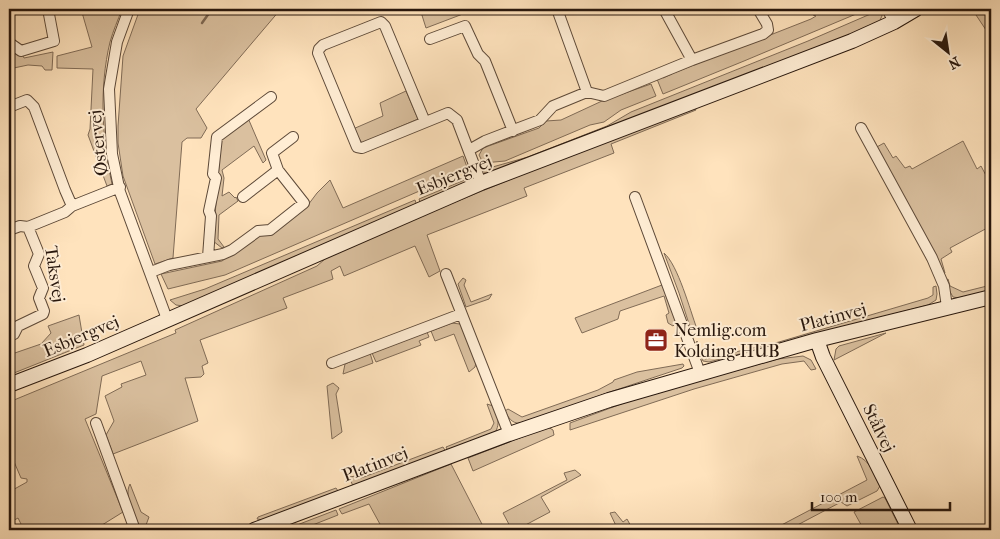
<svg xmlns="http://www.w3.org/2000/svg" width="1000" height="539" viewBox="0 0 1000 539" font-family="'IM FELL French Canon',serif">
  <rect width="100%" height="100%" fill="#ffe3bd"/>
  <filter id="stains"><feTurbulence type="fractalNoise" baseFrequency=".004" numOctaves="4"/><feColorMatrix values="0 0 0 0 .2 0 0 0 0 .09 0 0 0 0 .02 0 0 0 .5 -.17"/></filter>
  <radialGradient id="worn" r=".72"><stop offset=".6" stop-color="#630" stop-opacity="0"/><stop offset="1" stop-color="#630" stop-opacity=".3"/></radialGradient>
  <path fill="#dac09f" stroke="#806b56" d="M81 9H122C118 20 113 31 110 42 99 88 102 138 112 184L107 186 88 135 90 129 93 69 57 68V56L92 47Z
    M140 9H284L280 10 196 109 207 128 201 138H187L182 142 173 258 155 264 123 176 118 143V126L123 56Z
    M420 9H476L426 28Z
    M809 9H868L744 61 663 94 657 79 661 75 663 78 672 74 671 71 676 72 811 19 816 16 813 15Z
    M882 9V16L879 22 842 39 490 177 482 170 528 157 607 126 631 112 808 41Z
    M969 9H991V31L988 33 974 12Z
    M16 51 22 54 24 58 53 52 52 70H45L42 66 28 65 9 69V54Z
    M651 84 656 96 621 110 604 122 590 125 505 161 483 163 479 155 483 148 539 128 546 121 561 120 602 101Z
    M406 91 418 119 362 143 353 129 383 116 380 103Z
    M695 108 696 110 611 144 614 153 524 188 527 196 427 235 440 271 429 277 415 246 344 276 340 266 331 271 333 279 283 298 287 308 200 340 208 363 202 366 204 374 201 377 185 378 198 421 113 454 106 435 114 421 105 396 122 387 121 384 146 375 141 361 102 376 96 414 85 419 123 512 94 530H24L18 518 9 523V492L27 482V479L21 478 9 450V397H11L14 400 176 333 175 330 317 266 333 252 548 164Z
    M248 118 266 160 263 163 254 146 222 170 224 178 222 196 229 192 235 198 236 197 238 201 219 215 218 239 224 247 222 248 213 241 221 140Z
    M963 141 977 169 981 166 991 185V226L950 248 952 252 941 259 945 273 942 274 875 148 884 143 893 158 896 156 905 168 910 166 912 169Z
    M463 156 468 170 225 275 168 289 161 274 222 261 258 234 270 235 308 205 317 193 330 180 343 208Z
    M474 174V180L421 205 419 199 467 179Z
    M415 200 417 206 184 306 176 305 170 300 205 289Z
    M664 253C678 265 690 310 697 329L691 330 679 293Z
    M463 278 466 280 464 285 471 302 492 294 489 299 466 307 458 284Z
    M948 279 950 286 963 292 991 285V290L959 298 953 297 944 281Z
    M662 285 666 286 676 315V323L673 326 668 323 666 315 669 313 664 296 620 311 618 319 582 333 575 318Z
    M936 286 937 294 936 300 928 305 709 362 703 361 695 345 697 341 705 359 779 342 928 298 933 295V287Z
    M79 315 84 345 9 375V355L41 344 51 333 48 326Z
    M452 323 460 324 464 328 476 362 475 367 469 372 454 334 435 341 431 331Z
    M427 332 429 337 419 341 421 345 376 362 372 353Z
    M886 333 834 360 836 349 839 346Z
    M370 353 373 363 343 374 345 364Z
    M803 356 811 360 816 369 811 370 804 361 782 364 694 389 570 430V423L632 400 694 382 778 359Z
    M683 364 684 366 682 368 601 395V396L520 423C512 424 508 417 505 411L508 409 522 417 598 390 613 382 614 380 637 372Z
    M333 383 339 388 336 394 342 432 332 439 327 386Z
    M487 404 493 406C497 417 502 424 493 435L448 451 446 447 491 429 494 423Z
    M548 427 553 430 554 435 473 471 468 458Z
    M443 447 446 452 353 486 349 477 356 476 361 478Z
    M857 456C870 460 874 474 880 486L877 491 847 506 841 502 788 530H772L867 480Z
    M451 464 485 530H380L379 528 381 526 369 504 342 514 339 509Z
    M575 470 581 475 541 497 550 512 516 530H512L503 513 567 480 564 473Z
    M130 484 141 512 149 517 146 525 147 530H141C136 517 123 497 130 484Z
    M336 488 338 491 336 494 264 520 257 519 258 517Z
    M883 497 885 498 901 530H864L854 512Z
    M336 510 338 515 300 530H284Z
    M615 512 623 522 627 519 633 530H618L610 513Z"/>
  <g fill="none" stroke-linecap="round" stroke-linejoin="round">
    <path stroke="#7d6752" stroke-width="2.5" d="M202 23 212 9"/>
    <g stroke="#5d4938" stroke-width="12">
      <path id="street" d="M129 9 117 42 109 89 112 154 120 192 167 319
        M557 9 587 92
        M664 9 692 60
        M887 9 894 22
        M430 39 465 26 478 54 485 61 513 131
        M9 44H11L21 51 54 41 48 9
        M9 107 27 100 34 107 65 190 72 206
        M425 122 385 26 381 22 323 45 319 49 318 53 357 147 362 148 448 113 457 120 481 183
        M861 128 932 258 944 286 947 307
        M469 150 485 141 540 120 553 106 587 92 604 96 692 60 763 34 768 30 767 24 758 9
        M278 170 272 153 293 137
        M635 197 700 373
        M9 230 20 226 28 227 65 212 72 206 120 187
        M208 257 211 216 209 211 216 178 213 174 217 137 271 97
        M151 272 169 265 223 254 232 250 258 231 270 230 304 203 278 170 243 197
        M446 274 509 434
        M9 336 14 334 18 326 43 314 44 311 39 298 43 288 34 266 39 254 28 227
        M332 363 461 314
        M96 423 135 530"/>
    </g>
    <g stroke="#27160c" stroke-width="16">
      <path id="secondary" d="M817 340 823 357 910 530
        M9 385 87 355 481 183 852 41 894 22 916 9
        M254 530 509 434 609 400 817 340 991 297"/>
    </g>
    <use href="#street" stroke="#ffedd4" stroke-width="10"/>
    <use href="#secondary" stroke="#ffedd4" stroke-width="14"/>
  </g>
  <defs>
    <g id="office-square" transform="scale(1.25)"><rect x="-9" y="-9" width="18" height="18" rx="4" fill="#8f2418" stroke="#ffedd4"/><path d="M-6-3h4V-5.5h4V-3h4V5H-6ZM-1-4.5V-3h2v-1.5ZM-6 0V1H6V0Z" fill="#fff"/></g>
  </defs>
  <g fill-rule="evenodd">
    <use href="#office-square" x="656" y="340"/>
  </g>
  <g text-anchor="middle" stroke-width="4" stroke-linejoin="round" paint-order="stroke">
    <g font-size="18" fill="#27160c" stroke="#ffedd4">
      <text transform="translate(98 143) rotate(-96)" y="6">Østervej</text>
      <text transform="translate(454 175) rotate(-22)" y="6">Esbjergvej</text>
      <text transform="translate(55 274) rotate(82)" y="6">Taksvej</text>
      <text transform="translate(833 317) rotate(-15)" y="6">Platinvej</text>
      <text transform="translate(81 336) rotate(-23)" y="6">Esbjergvej</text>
      <text transform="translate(879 428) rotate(64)" y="6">Stålvej</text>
      <text transform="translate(375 464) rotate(-21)" y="6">Platinvej</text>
    </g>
    <g font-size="18" fill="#27160c" stroke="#ffedd4" text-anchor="start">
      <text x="674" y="336">Nemlig.com<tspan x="674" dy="21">Kolding HUB</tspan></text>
    </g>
  </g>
  <rect width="1000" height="539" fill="none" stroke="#ffe3bd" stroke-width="30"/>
  <rect x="10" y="10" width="980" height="519" fill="none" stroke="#27160c" stroke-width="2.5"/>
  <rect x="15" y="15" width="970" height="509" fill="none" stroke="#27160c"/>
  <g transform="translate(948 52) rotate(150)" stroke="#ffedd4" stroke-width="4" paint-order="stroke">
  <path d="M0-4L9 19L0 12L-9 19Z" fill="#27160c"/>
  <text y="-8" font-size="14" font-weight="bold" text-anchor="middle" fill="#27160c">N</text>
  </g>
  <path d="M812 502v8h138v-8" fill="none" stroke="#27160c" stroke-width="2.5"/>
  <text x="820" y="502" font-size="15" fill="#27160c" stroke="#ffedd4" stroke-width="4" paint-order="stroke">100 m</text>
  <rect width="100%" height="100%" filter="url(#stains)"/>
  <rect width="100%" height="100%" fill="url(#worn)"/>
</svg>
